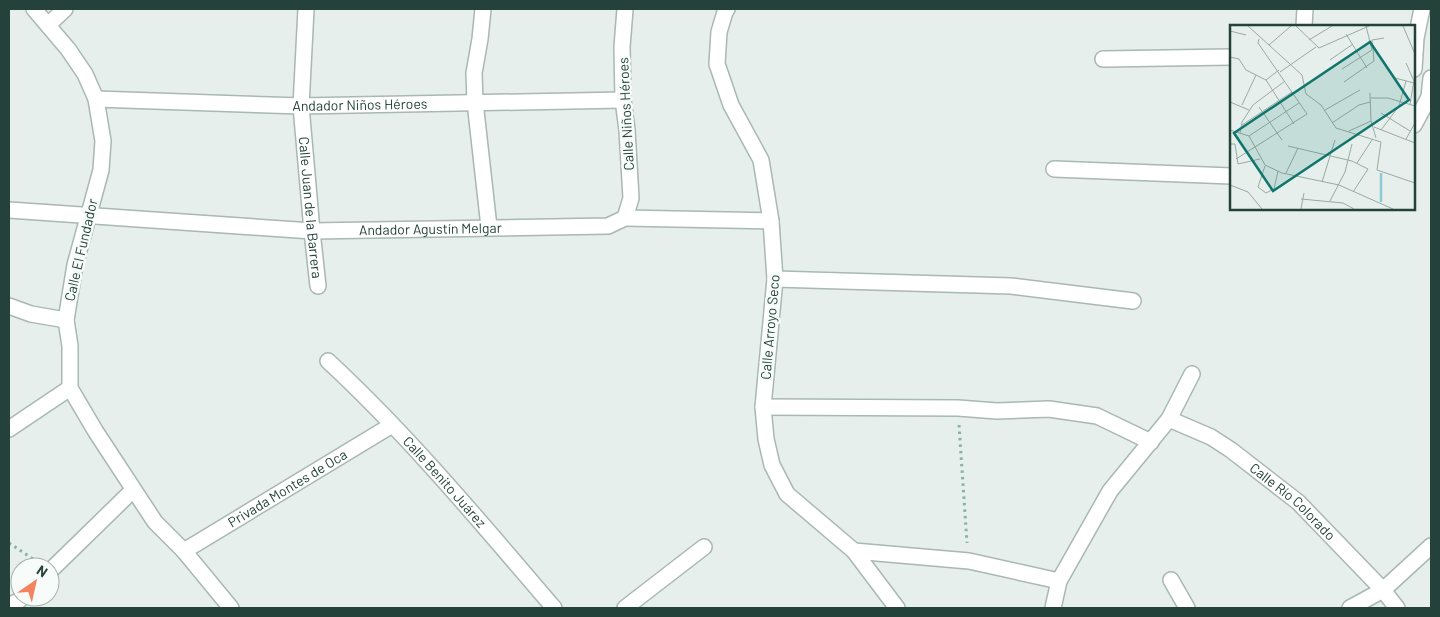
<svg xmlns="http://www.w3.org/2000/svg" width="1440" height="617" viewBox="0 0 1440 617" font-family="Barlow,sans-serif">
  <rect width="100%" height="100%" fill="#e6efeb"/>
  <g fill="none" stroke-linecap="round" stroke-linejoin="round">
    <g stroke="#a8b8b2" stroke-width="18">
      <path id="pedestrian" d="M625 218 771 221"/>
    </g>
    <g stroke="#a8b8b2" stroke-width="18">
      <g id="minor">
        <path id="s1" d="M306 9 301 106 312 231 318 286"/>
        <path d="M483 9 480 39 474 73 475 102 489 227"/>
        <path d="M48 25 65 9"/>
        <path d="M1304 26 1305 9"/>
        <path d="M1103 59 1231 57"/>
        <path d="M1414 69 1416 38 1422 9"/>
        <path id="s2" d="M96 99 301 106 623 100"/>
        <path d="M1414 125 1429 97 1431 78"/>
        <path d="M1054 169 1231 176"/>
        <path id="s3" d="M9 210 312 231 608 226 625 218 631 198 627 130 623 100 622 47 625 9"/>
        <path d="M775 279 1011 286 1133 301"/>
        <path d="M9 306 31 314 66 320"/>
        <path id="s4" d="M328 361C410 437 482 524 554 608"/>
        <path d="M763 407 958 408 997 411 1049 409 1097 416 1151 442"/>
        <path id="s5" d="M1169 419 1211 437 1231 450 1298 502 1383 590 1397 608"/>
        <path d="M9 429 70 388"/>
        <path id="s6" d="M184 551 392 425"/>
        <path d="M854 551 969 561 1059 581"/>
        <path d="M50 571 133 490"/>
        <path d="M1171 580 1187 608"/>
        <path d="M9 605 17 602 23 597"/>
        <path d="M625 608 704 547"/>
        <path d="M1053 608 1059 581 1110 491 1169 419 1192 374"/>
        <path d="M1350 608 1383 590 1431 546"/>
      </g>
    </g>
    <g stroke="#a8b8b2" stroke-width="18">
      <path id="tertiary" d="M34 9 68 49 85 74 96 99 103 141 101 170 75 265 66 320 70 346V388L96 432 155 522 184 551 231 608
        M727 9 725 12 719 32 717 64 731 105 761 160 771 221 775 279 763 407 766 439 772 465 787 494 854 551 897 608"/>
    </g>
    <path stroke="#86b3a5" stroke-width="3" stroke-dasharray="2.5 4" stroke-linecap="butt" d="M959 425 967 543
      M9 543 36 561"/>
    <use href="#pedestrian" stroke="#fff" stroke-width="15"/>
    <use href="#minor" stroke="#fff" stroke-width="15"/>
    <use href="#tertiary" stroke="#fff" stroke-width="15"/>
  </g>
  <g text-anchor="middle" stroke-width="5" stroke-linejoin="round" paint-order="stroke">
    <g font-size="14" fill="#24423a" stroke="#f7fbf9">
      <text dy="5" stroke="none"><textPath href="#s2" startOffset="264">Andador Niños Héroes</textPath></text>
      <text transform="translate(626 114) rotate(-93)" y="5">Calle Niños Héroes</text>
      <text dy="5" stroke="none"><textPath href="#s1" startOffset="199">Calle Juan de la Barrera</textPath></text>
      <text dy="5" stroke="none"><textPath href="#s3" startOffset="422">Andador Agustín Melgar</textPath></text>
      <text transform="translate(81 250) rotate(-77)" y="5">Calle El Fundador</text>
      <text transform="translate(770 327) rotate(-85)" y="5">Calle Arroyo Seco</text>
      <text dy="5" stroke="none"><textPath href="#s4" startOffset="168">Calle Benito Juárez</textPath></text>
      <text dy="5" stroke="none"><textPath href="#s6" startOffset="121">Privada Montes de Oca</textPath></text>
      <text dy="5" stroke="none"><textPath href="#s5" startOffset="150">Calle Río Colorado</textPath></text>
    </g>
  </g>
  <g transform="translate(1230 25)">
    <rect width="185" height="185" fill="#e6efeb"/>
    <path fill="none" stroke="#8ec9d4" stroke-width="2.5" d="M151 148V177"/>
    <path fill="none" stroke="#98aaa4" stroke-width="1" d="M18 1 72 50 76 69 91 80 106 103 151 117 147 145 185 158M66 1 89 23 139 1M136 1 142 25M173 1 185 29M0 6 16 10M116 9 137 43M79 15 102 1M39 20 61 1M143 24 142 15 154 13M0 32 9 34 16 45 36 55 64 99M100 35 123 19M176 38 184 56 180 79M112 44 142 25M50 47 86 22M165 53 184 58M36 55 49 45M114 57 144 36 143 24M140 68 141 96 146 113M141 73H158L185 81M0 77 19 85M12 80 26 50M29 82 52 115M95 85 130 65M151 88 180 106M102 98 129 80 140 77M12 100 62 67M144 102 185 118M0 105 19 111 35 140 52 148 109 160 163 184M151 105 169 81 176 56M119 106 141 96M10 108 12 97 23 80 55 56M19 111 69 78M176 114 185 98M0 119H5L8 139 30 134M58 121 122 136 138 144 123 167M6 134 77 89 28 18 29 14M127 138 142 115M35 141 28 162 36 168 44 164 48 146M56 148 68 123M92 157 105 115M0 160 18 167 32 184M71 174 113 178 124 184M100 176 115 147 122 119M71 184 74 168"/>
    <path fill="#0f766e" fill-opacity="0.15" stroke="#0f766e" stroke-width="2.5" d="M140 17 179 75 43 166 4 108Z"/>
    <rect width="185" height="185" fill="none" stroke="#24423a" stroke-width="2.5"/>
  </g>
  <rect width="1440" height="617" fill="none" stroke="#24423a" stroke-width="20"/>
  <g transform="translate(35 582) rotate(34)"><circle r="24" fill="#f7fbf9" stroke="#a3b1ad"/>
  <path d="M0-4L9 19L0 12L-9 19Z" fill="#f4845f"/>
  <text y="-8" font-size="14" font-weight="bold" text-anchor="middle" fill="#24423a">N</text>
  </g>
</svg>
